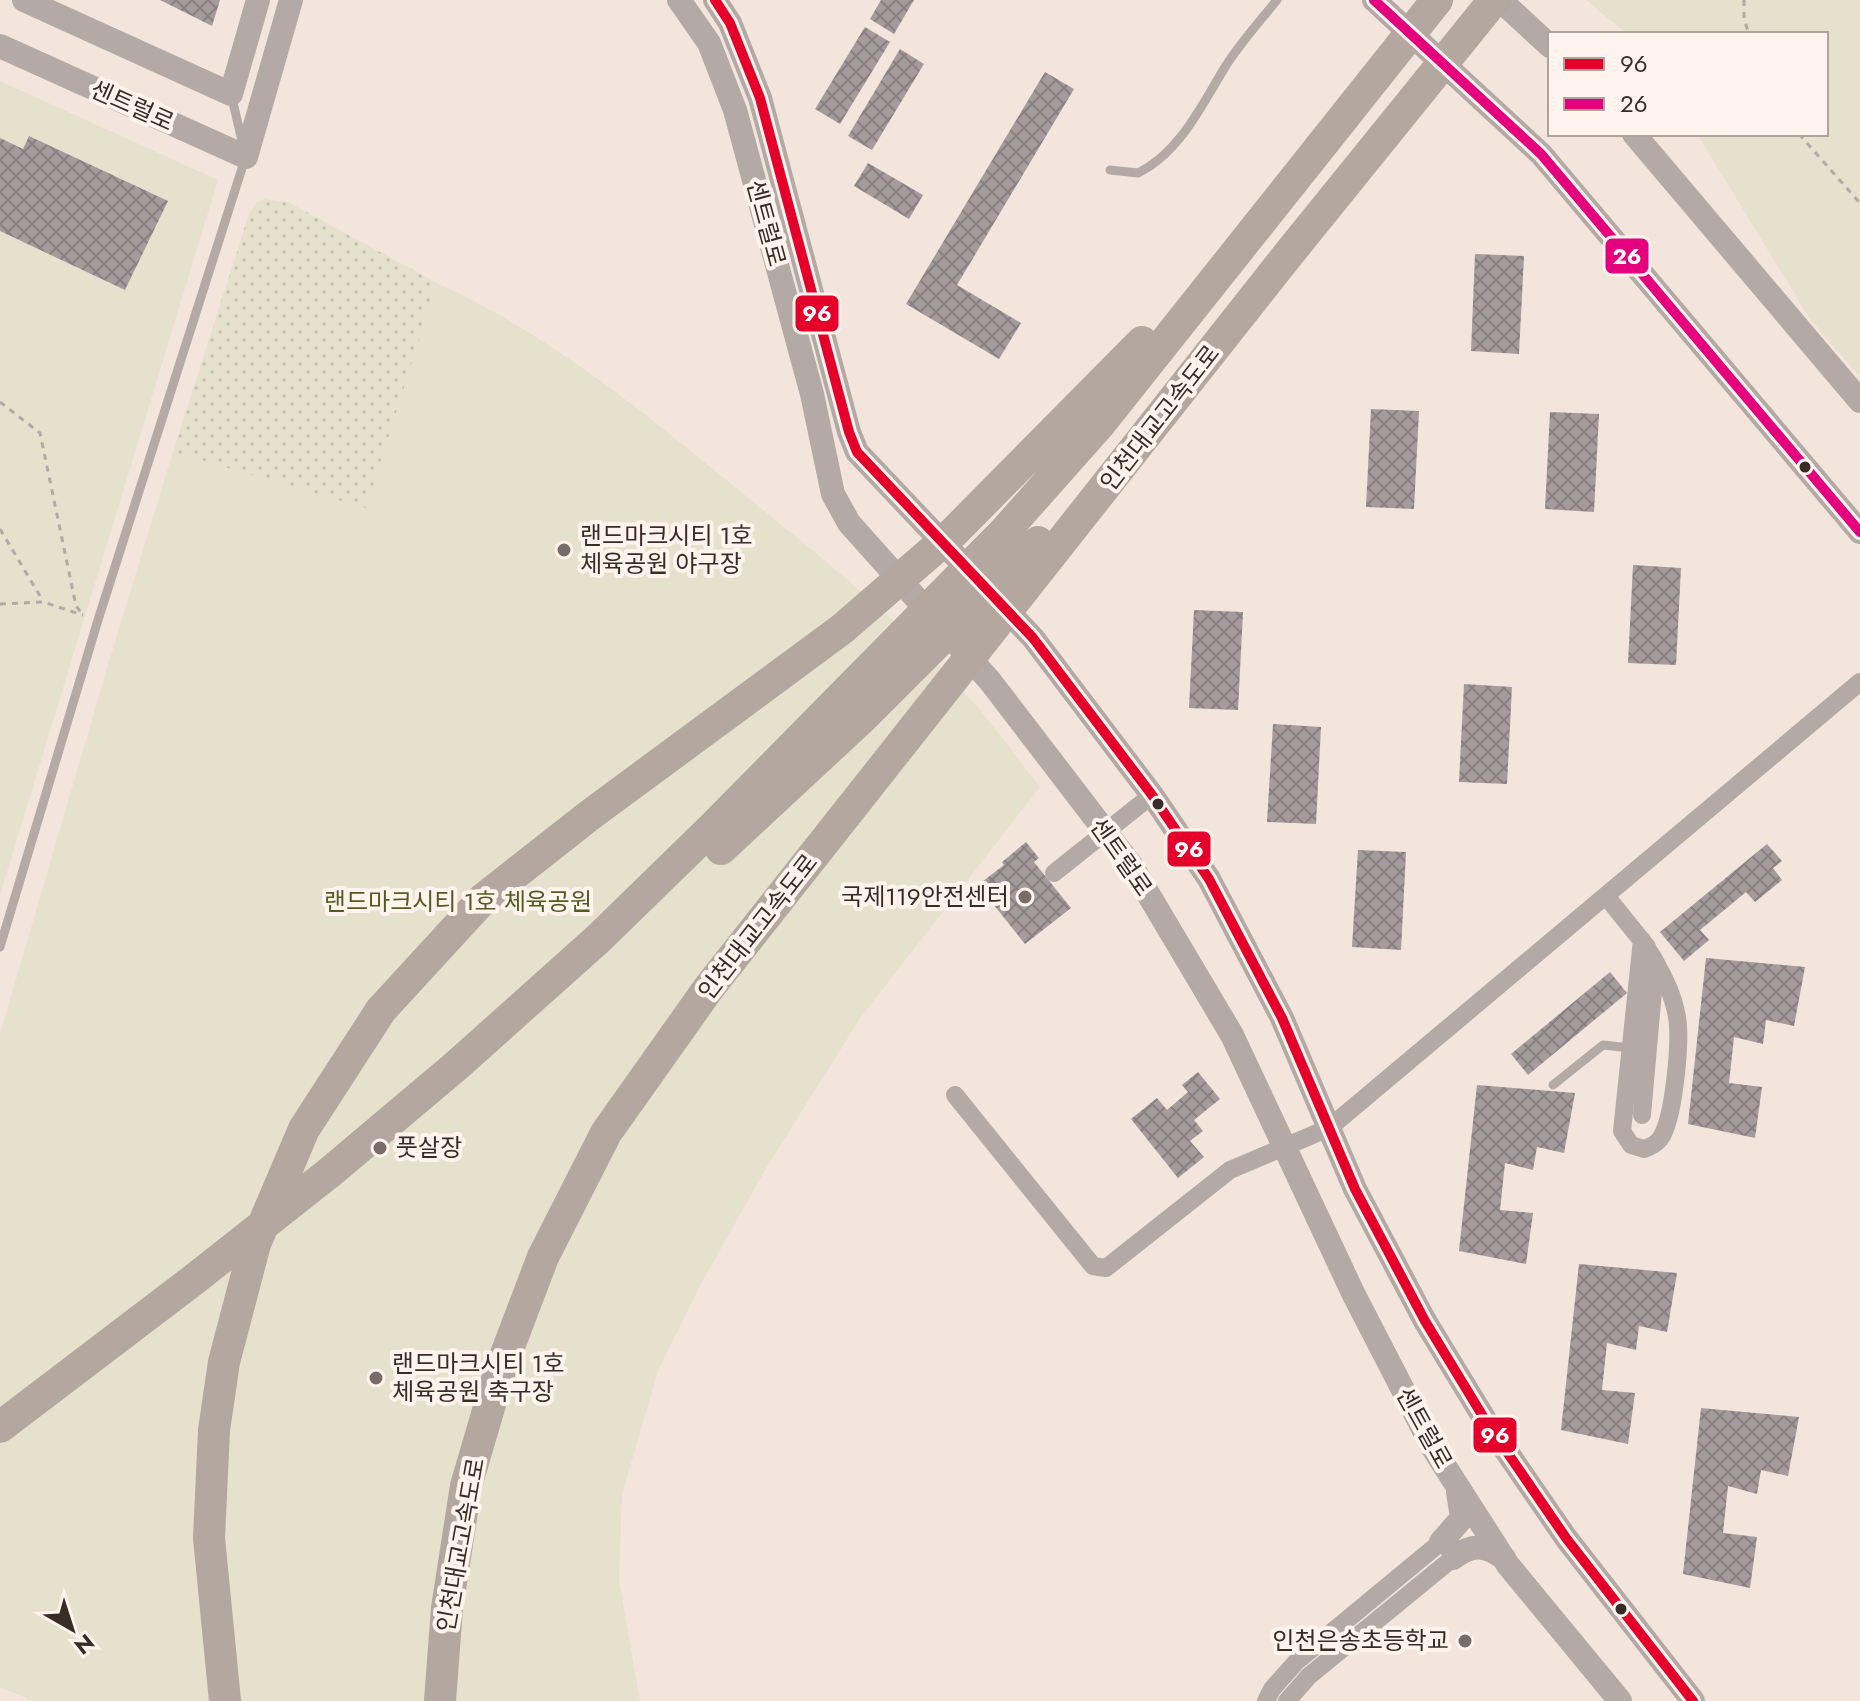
<svg xmlns="http://www.w3.org/2000/svg" width="1860" height="1701" viewBox="0 0 1860 1701" font-family="Jost,'Noto Sans KR',sans-serif">
  <defs>
    <pattern id="grass-dots" width="8" height="8" patternUnits="userSpaceOnUse" patternTransform="scale(2)"><rect width="8" height="8" fill="#e5e1cc"/><path d="M2 2h.1M6 6h.1" fill="none" stroke="#c5c1af" stroke-width="1.8" stroke-linecap="round"/></pattern>
    <pattern id="building-cross-hatch" width="8" height="8" patternUnits="userSpaceOnUse" patternTransform="scale(2)"><rect width="8" height="8" fill="#a59b9d"/><path d="M0 0l8 8M0 8l8-8" fill="none" stroke="#877f80"/></pattern>
  </defs>
  <rect width="100%" height="100%" fill="#f4e5dc"/>
  <path fill="url(#grass-dots)" d="M264 199 288 202 437 283 366 509 173 452 249 214 256 203Z"/>
  <path fill="#e5e1cc" d="M1586 0H1860V377L1810 319 1697 134H1826V34H1627Z
    M0 81 218 180 0 895Z
    M437 283C540 330 628 399 714 470 806 545 902 619 980 710 1001 735 1020 762 1040 787L861 1017 768 1165 701 1284 658 1371 622 1494 619 1580 640 1701H33L0 1687V1034L107 668 173 452 366 508Z"/>
  <path fill="url(#building-cross-hatch)" d="M160 0H220L212 26Z
    M881 0H914L894 34 870 19Z
    M865 27 890 42 840 124 815 109Z
    M900 49 924 64 872 150 848 136Z
    M1045 72 1074 89 957 285 1021 323 999 359 906 304Z
    M29 136 168 201 125 290 0 231V138L23 149Z
    M868 163 923 195 909 219 854 186Z
    M1475 254 1524 256 1519 354 1471 351Z
    M1371 409 1419 411 1414 509 1366 507Z
    M1550 412 1599 414 1594 512 1545 509Z
    M1633 565 1681 568 1676 665 1628 663Z
    M1194 610 1243 612 1238 710 1189 708Z
    M1464 684 1512 687 1507 784 1459 782Z
    M1273 724 1321 727 1316 824 1267 822Z
    M1026 842 1039 858 1034 862 1071 908 1025 944 978 885 1004 865 1002 862Z
    M1767 844 1782 861 1773 868 1782 880 1755 902 1746 892 1700 930 1709 940 1684 961 1660 932Z
    M1358 850 1406 852 1401 950 1352 947Z
    M1706 958 1805 967 1794 1026 1766 1020 1763 1044 1734 1037 1729 1083 1762 1087 1755 1138 1688 1124Z
    M1610 972 1627 993 1528 1075 1511 1054Z
    M1198 1072 1220 1099 1194 1120 1203 1131 1190 1141 1204 1157 1178 1178 1131 1119 1157 1098 1167 1110 1188 1092 1182 1085Z
    M1477 1085 1575 1093 1564 1153 1537 1147 1533 1170 1505 1163 1500 1210 1533 1213 1526 1264 1459 1251Z
    M1579 1264 1677 1273 1667 1332 1639 1326 1636 1350 1607 1343 1602 1390 1635 1393 1628 1444 1561 1430Z
    M1701 1408 1799 1417 1788 1476 1761 1470 1757 1494 1728 1486 1723 1533 1757 1537 1750 1588 1683 1574Z"/>
  <g fill="none" stroke-linecap="round" stroke-linejoin="round">
    <path stroke="#b3aaa6" stroke-width="3" stroke-dasharray="6 6" stroke-linecap="butt" d="M1744 0V19L1749 34
      M1799 134 1860 203
      M0 402 40 433 76 606 84 616
      M0 529 43 601
      M0 604 43 602 83 615"/>
    <path stroke="#b3aaa6" stroke-width="9" d="M231 94 243 145
      M1110 170 1138 173C1181 152 1203 102 1227 64 1242 41 1260 21 1277 0
      M0 947 98 620 245 159
      M1553 1085 1603 1045 1631 1048"/>
    <path stroke="#b3aaa6" stroke-width="18" d="M1054 873 1152 795
      M1606 896 1647 947 1655 969 1642 1115
      M1642 940 1622 1131 1631 1145 1644 1149C1650 1147 1656 1144 1660 1139 1674 1120 1681 1041 1677 1017 1673 993 1662 974 1651 954
      M955 1095 1093 1266 1106 1268 1230 1170 1329 1128 1860 682
      M1266 1701 1272 1689 1297 1661 1441 1542
      M1287 1701 1309 1676 1453 1558"/>
    <path stroke="#b3aaa5" stroke-width="24" d="M24 0 231 94 258 0
      M679 0 709 43 735 110 812 394 833 494 849 523 990 681 1131 865 1232 1035 1353 1293 1433 1448 1508 1565 1620 1701
      M715 0 730 23 760 98 849 432 857 452 1033 638 1152 795 1209 879 1282 1018 1355 1189 1425 1321 1487 1423 1566 1538 1693 1701
      M1374 0 1541 154 1860 532
      M1500 0 1550 46
      M0 46 246 157 291 0
      M1634 134 1860 401
      M1441 1542 1462 1518 1458 1492
      M1453 1558C1472 1544 1484 1544 1504 1558"/>
    <path stroke="#b3a7a0" stroke-width="32" d="M721 849 863 717 1038 542
      M0 1427 192 1281 329 1173 456 1066 598 939 713 827 1004 532 1099 425 1437 0
      M225 1701 209 1538 214 1430 224 1362 255 1244 304 1129 381 1010 483 899 590 815 842 629 953 533 1142 342
      M440 1701 447 1608 466 1486 500 1370 543 1257 606 1133 708 989 1287 256 1494 0"/>
    <g stroke="#fff4ed" stroke-width="16">
      <path id="bus-1" d="M715 0 730 23 760 98 849 432 857 452 1033 638 1152 795 1209 879 1282 1018 1355 1189 1425 1321 1487 1423 1566 1538 1693 1701"/>
    </g>
    <g stroke="#fff4ed" stroke-width="16">
      <path id="bus-2" d="M1374 0 1541 154 1860 532"/>
    </g>
    <use href="#bus-1" stroke="#e4002b" stroke-width="10"/>
    <use href="#bus-2" stroke="#e5007d" stroke-width="10"/>
  </g>
  <g fill="#362d26" stroke="#fff4ed" stroke-width="3">
    <circle cx="1805" cy="467" r="7"/>
    <circle cx="1158" cy="804" r="7"/>
    <circle cx="1621" cy="1609" r="7"/>
  </g>
  <g fill="#786d66" stroke="#fff4ed" stroke-width="3">
    <circle cx="564" cy="550" r="8"/>
    <circle cx="1025" cy="897" r="8"/>
    <circle cx="380" cy="1148" r="8"/>
    <circle cx="376" cy="1378" r="8"/>
    <circle cx="1465" cy="1641" r="8"/>
  </g>
  <g text-anchor="middle" stroke-width="8" stroke-linejoin="round" paint-order="stroke">
    <g font-size="24" fill="#362d26" stroke="#fff4ed">
      <text transform="translate(132 106) rotate(24)" y="8">센트럴로</text>
      <text transform="translate(766 223) rotate(75)" y="8">센트럴로</text>
      <text transform="translate(1160 418) rotate(-52)" y="8">인천대교고속도로</text>
      <text transform="translate(1121 857) rotate(55)" y="8">센트럴로</text>
      <text transform="translate(758 927) rotate(-52)" y="8">인천대교고속도로</text>
      <text transform="translate(1424 1428) rotate(61)" y="8">센트럴로</text>
      <text transform="translate(461 1545) rotate(-80)" y="8">인천대교고속도로</text>
    </g>
    <g font-size="24" fill="#362d26" stroke="#fff4ed" text-anchor="start">
      <text x="580" y="544">랜드마크시티 1호<tspan x="580" dy="28">체육공원 야구장</tspan></text>
      <text x="1009" y="905" text-anchor="end">국제119안전센터</text>
      <text x="396" y="1156">풋살장</text>
      <text x="392" y="1372">랜드마크시티 1호<tspan x="392" dy="28">체육공원 축구장</tspan></text>
      <text x="1449" y="1649" text-anchor="end">인천은송초등학교</text>
    </g>
    <g font-size="24" fill="#535b23" stroke="#fff4ed">
      <text x="458" y="910">랜드마크시티 1호 체육공원</text>
    </g>
  </g>
  <g stroke="#fff4ed" stroke-width="3">
    <rect x="1604" y="237" width="46" height="38" rx="8" fill="#e5007d"/>
    <rect x="794" y="294" width="46" height="39" rx="8" fill="#e4002b"/>
    <rect x="1166" y="830" width="46" height="38" rx="8" fill="#e4002b"/>
    <rect x="1472" y="1416" width="46" height="38" rx="8" fill="#e4002b"/>
  </g>
  <g font-size="22" text-anchor="middle" font-weight="bold" fill="#fff">
    <text x="1627" y="264">26</text>
    <text x="817" y="321">96</text>
    <text x="1189" y="857">96</text>
    <text x="1495" y="1443">96</text>
  </g>
  <rect x="1548" y="32" width="280" height="104" fill="#fff4ed" stroke="#afa49d" stroke-width="2"/>
  <rect x="1564" y="58" width="40" height="12" fill="#e4002b" stroke="#afa49d" stroke-width="2"/>
  <text x="1620" y="72" font-size="24" fill="#362d26">96</text>
  <rect x="1564" y="98" width="40" height="12" fill="#e5007d" stroke="#afa49d" stroke-width="2"/>
  <text x="1620" y="112" font-size="24" fill="#362d26">26</text>
  <g transform="translate(72 1629) rotate(141)" stroke="#fff4ed" stroke-width="6" paint-order="stroke">
  <path d="M0-6L14 30L0 20L-14 30Z" fill="#362d26"/>
  <text y="-12" font-size="22" font-weight="bold" text-anchor="middle" fill="#362d26">N</text>
  </g>
</svg>
